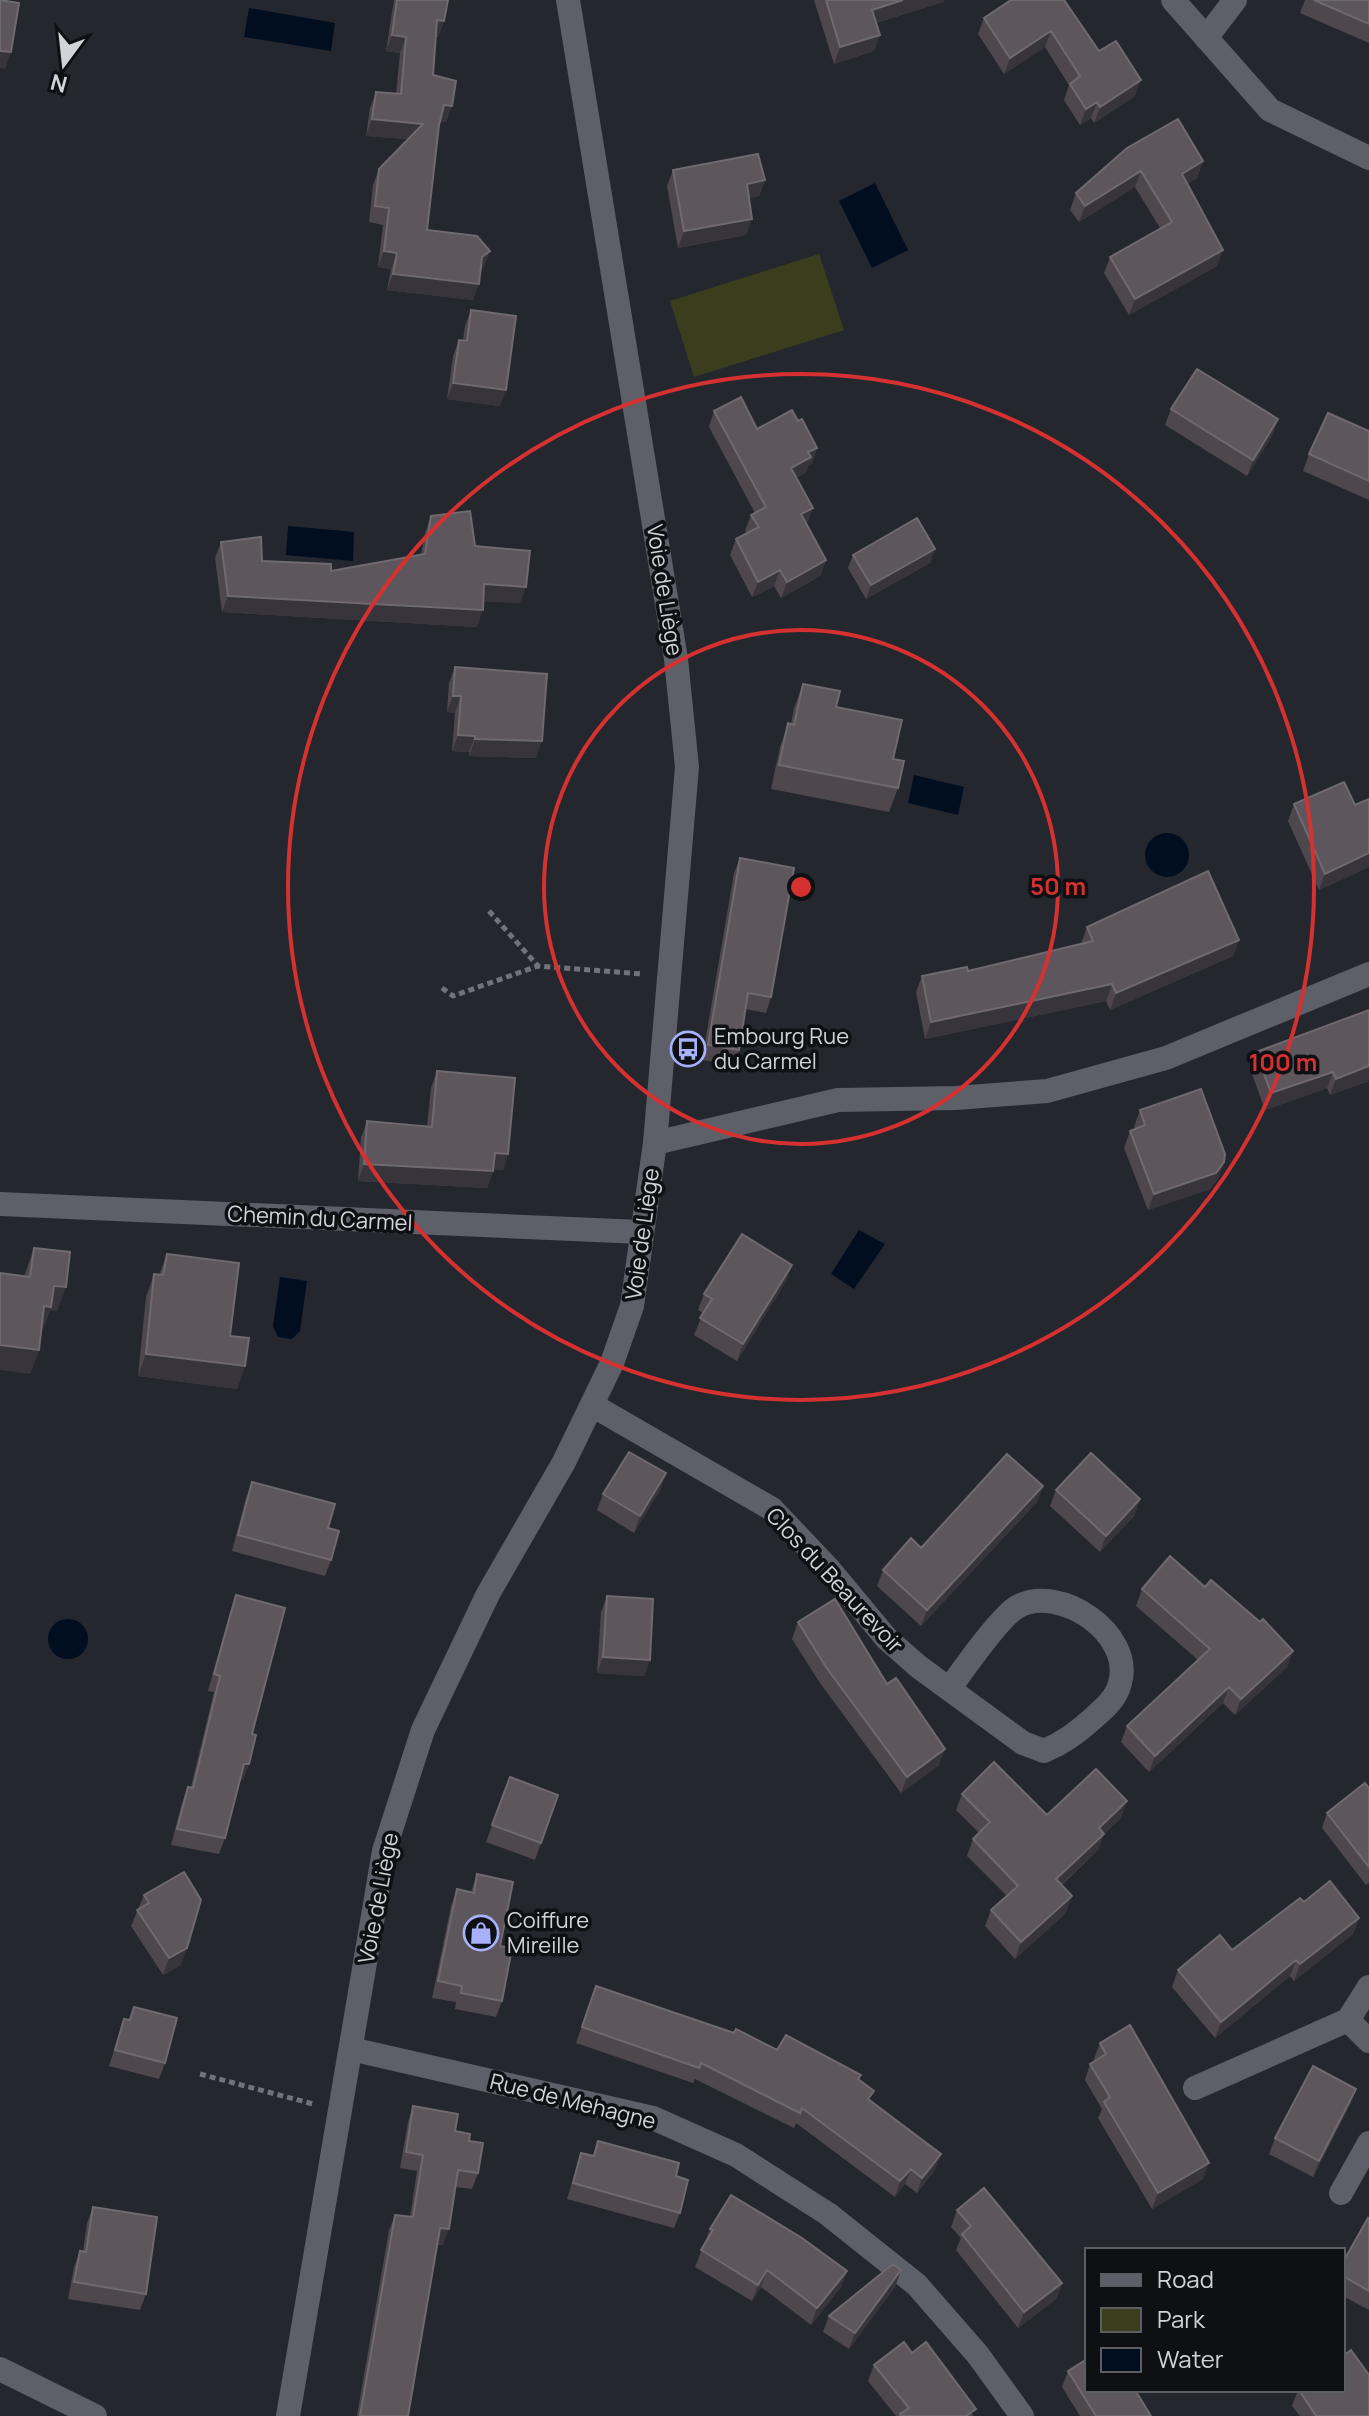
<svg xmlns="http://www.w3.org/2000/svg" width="1369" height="2416" viewBox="0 0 1369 2416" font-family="Manrope,sans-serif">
  <rect width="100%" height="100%" fill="#25272f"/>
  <path fill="#3b3e1d" d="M819 254 844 330 694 377 670 301Z"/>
  <path fill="#000e20" d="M249 8 335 23 331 51 244 37Z
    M875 183 908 250 872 268 839 201Z
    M288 526 354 532 353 561 286 555Z
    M914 775 964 787 958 815 908 803Z
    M1145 855a22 22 0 1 1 44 0a22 22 0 1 1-44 0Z
    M859 1230 885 1244 854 1289 831 1274Z
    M280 1277 307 1281 300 1331 292 1339 278 1337 273 1326Z
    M48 1639a20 20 0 1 1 40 0a20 20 0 1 1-40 0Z"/>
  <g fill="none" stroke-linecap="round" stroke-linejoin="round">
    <path stroke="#71737a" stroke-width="5" stroke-dasharray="6 4" stroke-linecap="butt" d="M489 911 538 966
      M442 988 453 996 538 966 642 974
      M200 2074 313 2104"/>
    <path stroke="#5d5f69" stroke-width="24" d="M1173 0 1270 110 1369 158
      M1206 38 1235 0
      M655 1143 838 1100 956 1098 1047 1091 1166 1058 1369 974
      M0 1204 641 1232
      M592 1405 772 1509 828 1568 887 1639 919 1667 1023 1743 1044 1751C1063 1743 1075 1734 1090 1721 1102 1710 1116 1700 1120 1683 1134 1634 1060 1583 1017 1607 1001 1616 962 1671 950 1688
      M1348 2020 1369 2041
      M351 2049 653 2118 736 2155 828 2214 917 2285 978 2355 1022 2416
      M1195 2088 1348 2020 1369 1987
      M1341 2193 1369 2143
      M0 2369 95 2416"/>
    <path stroke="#5d5f69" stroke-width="24" d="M288 2416 384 1851 423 1730 488 1594 564 1462 612 1363 632 1306 655 1143 687 767 676 659 568 0"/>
  </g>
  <path fill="#4f474e" d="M394 0H448L444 21 438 37H436L433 75 452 106 446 122H440L427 230 484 267 481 270 473 300 387 290 391 269 378 267 383 225 369 222 373 185 379 169 408 139 366 136 370 108 376 92 396 94 400 53 386 51Z
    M814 0H944L943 2 876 23 874 51 834 64Z
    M1011 0 1099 51 1135 96 1094 123 1091 118 1080 125 1064 100 1069 85 1045 47 1004 74 978 34 984 18Z
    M1305 0H1369V43L1300 13Z
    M1127 148 1203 161 1197 178 1187 184 1217 266 1129 315 1104 273 1110 257 1160 228 1135 187 1079 222 1070 210 1076 193Z
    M673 170 765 180 759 196 749 198 746 235 678 248 667 186Z
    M471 310 500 406 447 399 453 356 459 340H463L465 326Z
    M1171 409 1278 419 1272 436 1247 476 1165 425Z
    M714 411 757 429 798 421 817 448 812 464 808 466 805 473 796 478 806 524 826 560 820 576 781 598 774 586 752 597 730 555 736 539 747 533 745 531 751 515 755 513 709 427Z
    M1369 431V500L1303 471 1309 454Z
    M431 516 475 546 520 603 483 601 477 627 222 612 215 558 221 542 262 561 331 571 421 555 425 533Z
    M935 549 930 563 866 599 848 568 853 555Z
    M455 667 536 758 469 756V752L452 751 455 713 447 712 449 683Z
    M803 684 836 707 893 759 898 788 889 812 771 789 780 747 788 723 791 724 794 708Z
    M1369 799V867L1319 890 1288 821 1294 804 1355 805Z
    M740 858 771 997 766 1013 745 1009 739 1050 734 1065 702 1060 734 873Z
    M1087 927 1239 940 1233 956 1110 1010 1106 1001 925 1039 916 992 922 976 968 971 1081 944Z
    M1369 1010V1081L1330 1095 1327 1088 1265 1110 1250 1068 1256 1052Z
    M437 1071 508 1154 503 1170 494 1169 487 1188 358 1181 361 1138 367 1121 427 1126 431 1088Z
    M1140 1110 1224 1162 1218 1178 1210 1189 1148 1210 1124 1148 1130 1131 1135 1129 1134 1127Z
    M34 1248 66 1287 57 1311 50 1310 42 1331H41L39 1350 30 1374 24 1277Z
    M167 1254 245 1366 237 1389 138 1376 146 1297 154 1274 159 1275Z
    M792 1265 786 1281 737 1361 694 1335 703 1313 698 1310 704 1294Z
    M666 1473 660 1490 634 1533 597 1510 603 1494Z
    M252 1482 328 1528 331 1560 325 1576 232 1551 246 1498Z
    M1043 1486 1037 1502 921 1626 877 1586 883 1570 921 1548Z
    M1056 1490 1140 1499 1134 1516 1100 1552 1050 1506Z
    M1205 1587 1293 1651 1287 1667 1235 1715 1223 1703 1149 1772 1121 1742 1127 1726 1198 1660 1136 1606 1142 1589Z
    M236 1595 252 1734 249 1764 243 1780H240L225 1838 219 1854 171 1845 182 1803 188 1787H191L214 1692 208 1691 230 1612Z
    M607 1596 650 1660 644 1676 597 1673 601 1612Z
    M798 1622 887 1684 939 1765 901 1793 820 1683 792 1639Z
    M510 1777 558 1795 535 1860 486 1842Z
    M1369 1788V1883L1366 1885 1322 1828 1327 1813Z
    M962 1794 1047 1815 1121 1818 1104 1834 1098 1850 1062 1885 1066 1913 1015 1959 985 1926 991 1910 1007 1896 967 1856 973 1839 979 1833 956 1810Z
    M477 1874 500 1946 502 2001 496 2017 455 2009 456 2002 432 1998 451 1906 457 1889 471 1892Z
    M144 1895 181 1965 163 1975 131 1926Z
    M1304 1902 1359 1918 1353 1934 1294 1981 1290 1976 1215 2038 1172 1987 1178 1970 1232 1950Z
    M596 1986 777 2050 861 2075 859 2080 870 2101 935 2170 917 2193 905 2184 895 2197 796 2123 794 2128 695 2079 693 2083 576 2043Z
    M134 2007 165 2063 159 2079 109 2066 124 2019 129 2020Z
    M1100 2043 1203 2179 1152 2209 1098 2118 1102 2109 1085 2080 1090 2064 1095 2061 1094 2059Z
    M1356 2089 1350 2105 1313 2177 1269 2154 1275 2138Z
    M413 2106 469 2141 478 2173 472 2189 455 2187 443 2245H437L408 2416H357L389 2230 395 2215 410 2217 417 2171 400 2168 408 2122Z
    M598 2141 676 2176 680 2213 674 2228 567 2199 581 2153 593 2156Z
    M93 2207 146 2294 140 2310 68 2299 74 2267 80 2251H83L87 2223Z
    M957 2210 1062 2283 1056 2299 1018 2328 956 2250 961 2238 951 2227Z
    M1369 2219V2310L1343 2296V2262Z
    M710 2229 847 2271 841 2287 811 2325 761 2287 752 2301 695 2267Z
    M901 2270 895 2287 849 2349 823 2332 829 2316Z
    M912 2353 974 2416H896L868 2381 874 2365Z
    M1068 2371 1151 2416H1080L1062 2387Z
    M1298 2390 1369 2416H1300L1292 2406Z"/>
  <path fill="#38343b" d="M903 0H944L943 2 866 26 872 10Z
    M437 20 444 21 438 37 431 36Z
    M1051 31 1045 47 1004 74 1010 58Z
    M392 35 406 37 400 53 386 51Z
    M880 35 874 51 834 64 840 47Z
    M0 51 11 52 5 69 0 68Z
    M1141 80 1135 96 1094 123 1100 107Z
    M1097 102 1091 118 1080 125 1086 109Z
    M444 105 452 106 446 122H438Z
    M372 119 423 124 417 140 366 136Z
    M1203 161 1197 178 1176 191 1182 174Z
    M1141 171 1135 187 1079 222 1085 206Z
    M765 180 759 196 741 200 747 184Z
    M752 219 746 235 678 248 684 231Z
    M1223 250 1217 266 1129 315 1135 299Z
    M384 251 397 253 391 269 378 267Z
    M490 251 484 267 476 273 482 257Z
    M393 274 479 284 473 300 387 290Z
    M453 383 506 390 500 406 447 399Z
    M1278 419 1272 436 1247 476 1253 460Z
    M817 448 812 464 808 466 805 473 785 484 791 468 808 452Z
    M813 508 807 524 801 514Z
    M935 549 930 563 866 599 871 585Z
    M826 560 820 576 781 598 787 582Z
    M780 570 774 586 752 597 758 582Z
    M484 584 526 587 520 603 478 601Z
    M228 596 483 610 477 627 222 612Z
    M453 696H461L455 713 447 712Z
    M458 735 475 736 469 752 452 751Z
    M475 739 542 741 536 758 469 756Z
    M1369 853V867L1319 890 1325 874Z
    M1239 940 1233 956 1110 1010 1116 993Z
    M1112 984 1106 1001 925 1039 931 1022Z
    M1369 1066V1081L1330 1095 1336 1079Z
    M1333 1072 1327 1088 1265 1110 1271 1093Z
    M495 1153 508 1154 503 1170 489 1169Z
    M1224 1162 1218 1178 1210 1189 1148 1210 1154 1194Z
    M364 1164 493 1171 487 1188 358 1181Z
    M792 1265 786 1281 737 1361 743 1344Z
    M54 1286 66 1287 57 1311 50 1310 42 1331 36 1330 44 1306Z
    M0 1345 39 1350 30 1374 0 1370Z
    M146 1354 245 1366 237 1389 138 1376Z
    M666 1473 660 1490 634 1533 640 1516Z
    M1043 1486 1037 1502 921 1626 927 1610Z
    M1140 1499 1134 1516 1100 1552 1106 1536Z
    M1293 1651 1287 1667 1235 1715 1241 1699Z
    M603 1657 650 1660 644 1676 597 1673Z
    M1229 1687 1223 1703 1149 1772 1155 1756Z
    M945 1749 939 1765 901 1793 907 1777Z
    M244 1764H249L243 1780H238Z
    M1127 1801 1121 1818 1104 1834 1098 1850 1050 1895 1056 1879 1099 1828Z
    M1072 1896 1066 1913 1015 1959 1021 1942Z
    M1359 1918 1353 1934 1294 1981 1300 1964Z
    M187 1948 181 1965 163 1975 169 1958Z
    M1296 1960 1290 1976 1215 2038 1221 2022Z
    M1356 2089 1350 2105 1313 2177 1319 2161Z
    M941 2154 935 2170 917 2193 922 2178Z
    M1209 2163 1203 2179 1152 2209 1158 2193Z
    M911 2169 905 2184 895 2197 900 2181Z
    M440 2228 449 2229 443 2245 434 2244Z
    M767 2270 761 2287 752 2301 758 2285Z
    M901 2270 895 2287 849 2349 855 2333Z
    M847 2271 841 2287 811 2325 817 2308Z
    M1062 2283 1056 2299 1018 2328 1024 2312Z"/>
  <path fill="#5d565c" stroke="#6f6970" stroke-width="2" d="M0 0 19 3 11 52 0 51Z
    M397 0H448L444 21 437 20 433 75 456 81 452 106 444 105 439 125 427 230 477 236 490 251 482 257 479 284 393 274 397 253 384 251 389 208 375 206 379 169 423 124 372 119 376 92 401 94 406 37 392 35Z
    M826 0H903L872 10 880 35 840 47Z
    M1011 0H1064L1099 51 1116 41 1141 80 1100 107 1097 102 1086 109 1070 84 1080 76 1051 31 1010 58 984 18Z
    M1314 0H1369V24Z
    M1178 119 1203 161 1182 174 1223 250 1135 299 1110 257 1172 222 1141 171 1085 206 1076 193 1127 148Z
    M758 154 765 180 747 184 752 219 684 231 673 170Z
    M471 310 516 316 506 390 453 383 459 340 467 341Z
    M1197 369 1278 419 1253 460 1171 409Z
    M741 397 757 429 792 410 798 421 802 419 817 448 808 452 811 457 791 468 813 508 801 514 826 560 787 582 780 570 758 582 736 539 759 527 751 515 766 507 714 411Z
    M1328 413 1369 431V481L1309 454Z
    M470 511 475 546 530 551 526 587 484 584 483 610 228 596 221 542 261 537 262 561 331 564V571L425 554 431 516Z
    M917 518 935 549 871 585 853 555Z
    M455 667 547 674 542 741 475 739V736L458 735 461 696H453Z
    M803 684 840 691 836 707 902 720 893 759 904 761 898 788 779 765 788 723 794 725Z
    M1344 782 1355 805 1369 799V853L1325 874 1294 804Z
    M740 858 794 868 771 997 748 993 739 1050 708 1045Z
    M1208 871 1239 940 1116 993 1112 984 931 1022 922 976 967 967 968 971 1093 941 1087 927Z
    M1369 1010V1066L1336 1079 1333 1072 1271 1093 1256 1052Z
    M437 1071 515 1078 508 1154 495 1153 493 1171 364 1164 367 1121 432 1127Z
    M1201 1089 1225 1154 1224 1162 1216 1173 1154 1194 1130 1131 1145 1125 1140 1110Z
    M742 1234 792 1265 743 1344 700 1318 712 1299 704 1294Z
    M34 1248 70 1252 66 1287 54 1286 51 1307 44 1306 39 1350 0 1345V1273L30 1277Z
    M167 1254 239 1263 230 1336 249 1338 245 1366 146 1354 154 1274 163 1275Z
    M629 1452 666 1473 640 1516 603 1494Z
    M1091 1453 1140 1499 1106 1536 1056 1490Z
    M1007 1454 1043 1486 927 1610 883 1570 911 1538 921 1548Z
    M252 1482 335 1504 328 1528 339 1531 331 1560 238 1535Z
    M1170 1556 1205 1587 1211 1580 1260 1622 1263 1619 1293 1651 1241 1699 1229 1687 1155 1756 1127 1726 1210 1649 1142 1589Z
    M236 1595 285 1608 252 1734 256 1735 249 1764H244L225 1838 177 1829 188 1787 193 1788 220 1676 214 1674Z
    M607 1596 653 1599 650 1660 603 1657Z
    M835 1599 887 1684 896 1678 945 1749 907 1777 826 1667 798 1622Z
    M994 1762 1047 1815 1096 1769 1127 1801 1099 1828 1104 1834 1056 1879 1072 1896 1021 1942 991 1910 1018 1886 973 1839 990 1822 962 1794Z
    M510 1777 558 1795 541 1843 492 1825Z
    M1365 1783 1369 1788V1867L1327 1813Z
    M184 1872 201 1900 187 1948 169 1958 137 1910 149 1903 144 1895Z
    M477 1874 513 1882 500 1946 512 1948 502 2001 461 1993 462 1986 438 1981 457 1889 474 1893Z
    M1330 1881 1359 1918 1300 1964 1296 1960 1221 2022 1178 1970 1220 1935 1232 1950 1300 1898 1304 1902Z
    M596 1986 734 2033 736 2029 777 2050 786 2035 861 2075 858 2079 874 2091 868 2099 941 2154 922 2178 911 2169 900 2181 802 2108 800 2113 701 2063 699 2068 582 2027Z
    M134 2007 177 2018 165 2063 115 2050 124 2019 130 2020Z
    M1130 2025 1209 2163 1158 2193 1104 2102 1110 2097 1090 2064 1106 2054 1100 2043Z
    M1313 2066 1356 2089 1319 2161 1275 2138Z
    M413 2106 458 2114 455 2131 470 2134 469 2141 483 2143 478 2173 458 2170 449 2229 440 2228 408 2416H360L395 2215 413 2217 423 2155 406 2152Z
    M598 2141 679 2163 676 2176 688 2180 680 2213 573 2183 581 2153 594 2156Z
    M984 2188 1062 2283 1024 2312 962 2234 971 2226 957 2210Z
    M731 2195 802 2238 847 2271 817 2308 767 2270 758 2285 701 2250 713 2230 710 2229Z
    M93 2207 157 2217 146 2294 74 2282 80 2251 86 2252Z
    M1368 2218 1369 2219V2291L1343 2276V2262Z
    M893 2264 901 2270 855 2333 829 2316Z
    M904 2342 912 2353 926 2342 976 2409 966 2416H901L900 2414 909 2408 874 2365Z
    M1351 2350 1369 2375V2416H1316L1299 2390H1343V2356Z
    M1087 2359V2390H1135L1151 2416H1096L1068 2371Z"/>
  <g fill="none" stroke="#d63131" stroke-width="4">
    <circle cx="801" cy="887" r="257"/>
    <circle cx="801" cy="887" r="513"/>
  </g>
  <defs>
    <g id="bus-ring" transform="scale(1.8)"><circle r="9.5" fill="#0f1014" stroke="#a7b1fc" stroke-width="1.5"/><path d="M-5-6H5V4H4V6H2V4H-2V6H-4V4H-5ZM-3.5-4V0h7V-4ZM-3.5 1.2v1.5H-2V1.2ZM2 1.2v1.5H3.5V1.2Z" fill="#a7b1fc"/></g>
    <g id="shop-ring" transform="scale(1.8)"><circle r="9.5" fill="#0f1014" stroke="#a7b1fc" stroke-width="1.5"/><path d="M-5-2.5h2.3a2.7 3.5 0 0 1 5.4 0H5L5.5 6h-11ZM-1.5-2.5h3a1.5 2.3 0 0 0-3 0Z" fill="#a7b1fc"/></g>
  </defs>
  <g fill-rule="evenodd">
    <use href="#bus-ring" x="688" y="1049"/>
    <use href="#shop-ring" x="481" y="1933"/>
  </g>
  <g text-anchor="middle" stroke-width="7" stroke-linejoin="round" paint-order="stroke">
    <g font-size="22" fill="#d2d3d9" stroke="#0f1014">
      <text transform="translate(665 590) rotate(81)" y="8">Voie de Liège</text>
      <text transform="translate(320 1218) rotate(3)" y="8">Chemin du Carmel</text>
      <text transform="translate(642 1234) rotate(-82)" y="8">Voie de Liège</text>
      <text transform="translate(835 1580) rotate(47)" y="8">Clos du Beaurevoir</text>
      <text transform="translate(378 1898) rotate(-79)" y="8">Voie de Liège</text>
      <text transform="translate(573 2101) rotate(14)" y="8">Rue de Mehagne</text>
    </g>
    <g font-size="22" fill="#d2d3d9" stroke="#0f1014" text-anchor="start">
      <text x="714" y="1044">Embourg Rue<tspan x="714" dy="25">du Carmel</tspan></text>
      <text x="507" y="1928">Coiffure<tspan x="507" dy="25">Mireille</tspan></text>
    </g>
  </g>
  <circle cx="801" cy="887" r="12" fill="#d63131" stroke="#0f1014" stroke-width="4"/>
  <g font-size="24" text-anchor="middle" font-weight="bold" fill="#d63131" stroke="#0f1014" stroke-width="7" stroke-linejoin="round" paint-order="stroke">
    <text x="1058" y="895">50 m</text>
    <text x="1283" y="1071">100 m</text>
  </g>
  <rect x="1085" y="2248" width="260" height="144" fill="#0f1014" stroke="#5d5e63" stroke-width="2"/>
  <rect x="1101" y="2274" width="40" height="12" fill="#5d5f69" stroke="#5d5e63" stroke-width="2"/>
  <text x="1157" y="2288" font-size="24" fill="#d2d3d9">Road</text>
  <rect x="1101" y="2308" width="40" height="24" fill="#3b3e1d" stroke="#5d5e63" stroke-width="2"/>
  <text x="1157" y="2328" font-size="24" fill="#d2d3d9">Park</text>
  <rect x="1101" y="2348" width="40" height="24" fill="#000e20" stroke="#5d5e63" stroke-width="2"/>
  <text x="1157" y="2368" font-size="24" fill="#d2d3d9">Water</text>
  <g transform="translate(64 64) rotate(195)" stroke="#0f1014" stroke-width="6" paint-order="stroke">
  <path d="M0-6L14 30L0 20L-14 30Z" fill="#d2d3d9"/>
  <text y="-12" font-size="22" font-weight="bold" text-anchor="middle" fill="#d2d3d9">N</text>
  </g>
</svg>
